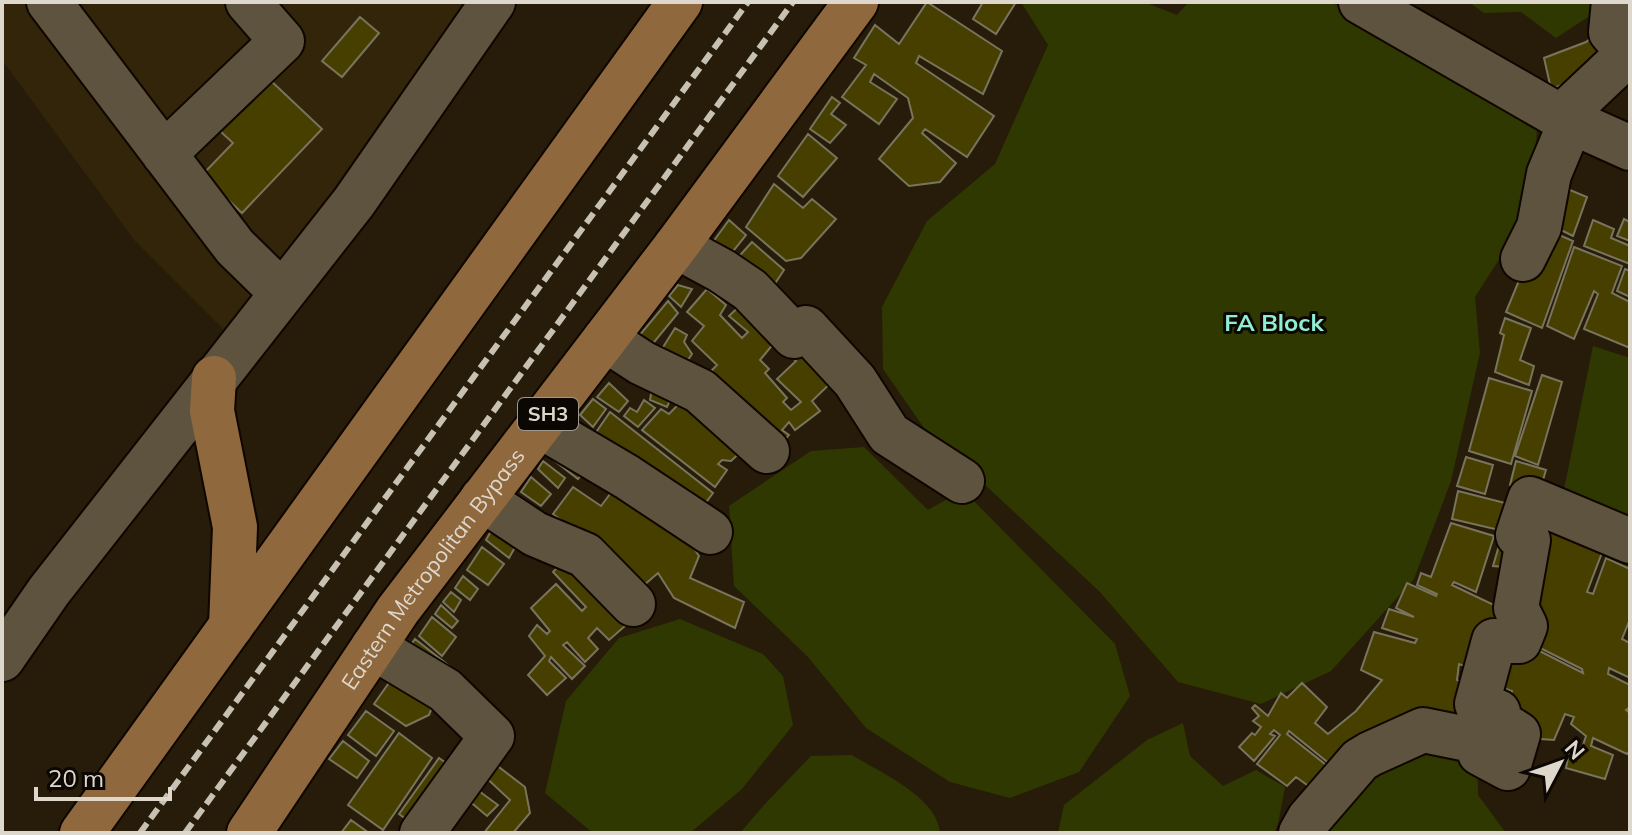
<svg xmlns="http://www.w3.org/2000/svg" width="1632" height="835" viewBox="0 0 1632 835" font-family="Mulish,sans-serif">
  <rect width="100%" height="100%" fill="#261c09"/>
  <path fill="#32250a" d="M2 2H471L436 54 227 333 135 241 2 60Z"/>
  <path fill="#2f3800" d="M1021 2H1144L1177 15 1189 2H1331L1537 123 1533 236 1502 255 1475 297 1480 353 1451 481 1414 579 1331 671 1261 704 1178 682 1099 591 924 428 883 369 882 307 927 221 995 164 1048 45Z
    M1469 2H1611L1556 38 1521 12 1484 13Z
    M1593 346 1630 358V533L1560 509Z
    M864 447 928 510 963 490 1115 644 1130 696 1079 772 1010 798 950 782 866 728 808 657 734 586 729 506 811 451Z
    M680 619 763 654 783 676 793 725 742 789 690 833H593L545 793 566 701 619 638Z
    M1183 723 1190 756 1223 786 1256 770 1285 787 1278 824 1274 833H1058L1064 805 1147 740Z
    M1417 738 1477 749 1478 795 1506 833H1319L1324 821Z
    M852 755C879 772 938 797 940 833H740L764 805 811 756Z"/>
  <path fill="#473f00" stroke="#78745d" stroke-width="2" d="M927 2 1002 51 983 94 919 56 916 63 994 116 967 157 925 129 922 133 956 163 940 182 909 186 879 159 913 118 908 98 874 74 870 82 897 99 879 124 842 97 866 65 854 58 875 25 899 44Z
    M983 2H1016L996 34 973 19Z
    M360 17 379 33 342 77 322 61Z
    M1602 29 1598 72 1551 89 1544 58 1586 42Z
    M269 79 322 129 242 213 202 175 233 143 220 131Z
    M832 97 840 103 831 114 846 125 830 143 810 129Z
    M808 134 837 158 803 197 778 176Z
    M1553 183 1587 197 1573 236 1541 220Z
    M774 184 803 208 812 199 836 219 801 258 786 261 746 227Z
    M1624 219 1630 222V241L1617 236Z
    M729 220 746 235 726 260 710 246Z
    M1593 220 1614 229 1611 238 1630 246V264L1584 246Z
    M1541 227 1573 241 1542 328 1506 312Z
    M752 242 784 270 768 294 732 264Z
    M1574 247 1622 266 1612 293 1630 302V348L1584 329 1598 294 1594 291 1574 339 1547 326Z
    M1625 269 1630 271V297L1617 291Z
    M678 285 692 289 681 307 669 296Z
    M707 289 726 305 720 315 742 338 748 332 729 316 746 300 783 332 760 360 769 369 765 373 787 398 783 402 791 410 801 402 777 379 796 361 785 350 804 332 841 373 812 401 820 411 795 430 789 422 782 430 789 435 775 451 747 446 731 461 722 460 718 464 727 470 715 487 642 430 661 409 669 414 717 365 692 341 704 326 687 312Z
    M668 301 678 313 646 352 633 343Z
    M1505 318 1531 328 1520 360 1534 366 1529 385 1495 372 1504 335 1500 333Z
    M675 328 687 335 684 342 692 354 680 372 660 352Z
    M1542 375 1562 382 1538 465 1515 456Z
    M1489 378 1532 391 1511 464 1469 451Z
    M653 381 675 389 667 407 650 400Z
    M609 383 628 401 619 412 597 397Z
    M593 399 606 409 593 427 580 415Z
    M644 400 655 408 638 427 624 416 630 408 637 412Z
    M610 412 713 493 684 532 699 556 690 578 744 602 735 628 674 598 658 573 636 592 648 606 609 640 597 628 588 638 598 649 585 662 567 642 563 645 585 666 572 679 551 657 549 661 566 678 547 695 528 675 545 656 529 636 537 625 547 634 550 631 531 608 556 584 582 611 586 607 553 572 584 538 553 514 573 487 601 506 616 486 590 441Z
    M555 444 584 471 578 479 547 455Z
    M1466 457 1493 465 1485 494 1457 486Z
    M543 461 565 478 558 488 538 469Z
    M1516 461 1546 470 1538 497 1510 485Z
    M531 477 551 494 541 506 521 492Z
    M1458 491 1509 504 1516 534 1452 519Z
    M1532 503 1608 537 1587 592 1593 594 1606 558 1630 569V619L1622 639 1630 643V678L1609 668 1608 674 1630 685V707L1626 710 1630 713V751L1627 754 1593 738 1591 746 1613 755 1605 779 1566 768 1571 743 1582 748 1586 736 1571 724 1574 717 1565 714 1554 740 1527 738 1509 697 1512 691 1500 687 1522 642 1583 673 1582 669 1528 642Z
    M496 522 522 535 509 558 486 540Z
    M1451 523 1494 536 1476 592 1454 582 1452 585 1515 615 1473 669 1459 664 1457 680 1475 690 1487 731 1336 769 1289 731 1287 734 1335 772 1321 795 1296 777 1287 786 1257 764 1280 735 1274 730 1270 734 1275 736 1254 761 1239 747 1252 733 1255 735 1261 727 1253 721 1259 716 1252 708 1255 705 1268 716 1281 693 1287 698 1302 683 1327 707 1315 723 1328 734 1356 711 1382 680 1361 670 1374 632 1415 643 1417 639 1382 628 1389 609 1414 617 1396 608 1407 583 1436 596 1437 594 1417 585 1421 573 1431 577Z
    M1503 532 1519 568 1493 566Z
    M482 547 504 564 488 585 467 570Z
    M463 576 478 589 470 600 455 588Z
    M451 592 461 600 454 612 443 602Z
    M441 605 458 621 452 628 435 614Z
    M432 617 456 637 442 656 419 636Z
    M415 639 452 668 444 682 402 657Z
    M398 670 438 693 429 715 406 726 374 704Z
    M366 711 394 731 376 756 348 735Z
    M399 733 432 758 383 830 348 805Z
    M343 741 369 761 357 778 329 759Z
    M439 758 459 772 417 827 399 814Z
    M491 761 525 787 530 813 513 833H484L510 800 481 773Z
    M468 783 498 805 487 816 461 794Z
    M351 820 369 833H341Z"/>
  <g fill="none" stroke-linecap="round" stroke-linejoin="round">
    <g stroke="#0f0600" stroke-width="48">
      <path id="minor" d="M49 2 235 247 281 292
        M1361 2 1561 117 1630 148
        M1614 2 1611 32 1629 53
        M1561 117 1630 52
        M164 154 282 41 248 2
        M676 246 722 271 750 290 794 336 806 328 855 381 889 434 962 481
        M1523 259 1539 227 1549 174 1571 121
        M605 339 642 363 700 391 767 451
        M539 425 627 477 710 532
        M482 499 535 534 585 555 633 604
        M373 647 445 690 492 736 422 833
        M2 659 49 591 354 202 493 2
        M1301 833 1309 819 1360 760 1370 754 1423 730 1477 741 1480 753 1508 768 1518 734 1496 720 1498 712 1477 704 1494 641H1519L1525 626 1516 608 1528 540 1518 535 1530 499 1630 541"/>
    </g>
    <g stroke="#0f0600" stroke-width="48">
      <g id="major">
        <path d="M214 378 212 411 235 527 231 626"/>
        <path d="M82 833 680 2"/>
        <path id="s1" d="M249 833 398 610 676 246 856 2"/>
      </g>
    </g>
    <use href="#minor" stroke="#5e533f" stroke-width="44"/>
    <use href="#major" stroke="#8f683e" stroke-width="44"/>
    <path stroke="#c7c1b4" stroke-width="6" stroke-dasharray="12 6" stroke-linecap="butt" d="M140 833 748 2
      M185 833 793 2"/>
  </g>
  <g text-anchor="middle" stroke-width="6" stroke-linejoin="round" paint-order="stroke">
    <rect fill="#0b0702" stroke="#9f998f" stroke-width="2" x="518" y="398" width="60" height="32" rx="6"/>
    <g font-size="20" font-weight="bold" fill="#ded8cc">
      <text x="548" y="421">SH3</text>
    </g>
    <g font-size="22" fill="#ded8cc" stroke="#0b0702">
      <text dy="8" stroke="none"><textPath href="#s1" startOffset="322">Eastern Metropolitan Bypass</textPath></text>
    </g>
    <g font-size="24" font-weight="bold" fill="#8eeed4" stroke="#0b0702">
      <text x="1274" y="331">FA Block</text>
    </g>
  </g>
  <rect width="1632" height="835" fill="none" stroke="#ded8cc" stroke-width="8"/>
  <g transform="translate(1560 763) rotate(49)" stroke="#0b0702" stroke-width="6" paint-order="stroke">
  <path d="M0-6L14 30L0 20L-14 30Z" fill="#ded8cc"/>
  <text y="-12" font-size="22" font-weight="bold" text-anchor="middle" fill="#ded8cc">N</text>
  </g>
  <path d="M36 787v12h134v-12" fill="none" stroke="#ded8cc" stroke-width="4"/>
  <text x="48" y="787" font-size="24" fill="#ded8cc" stroke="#0b0702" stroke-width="6" paint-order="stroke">20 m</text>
</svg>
